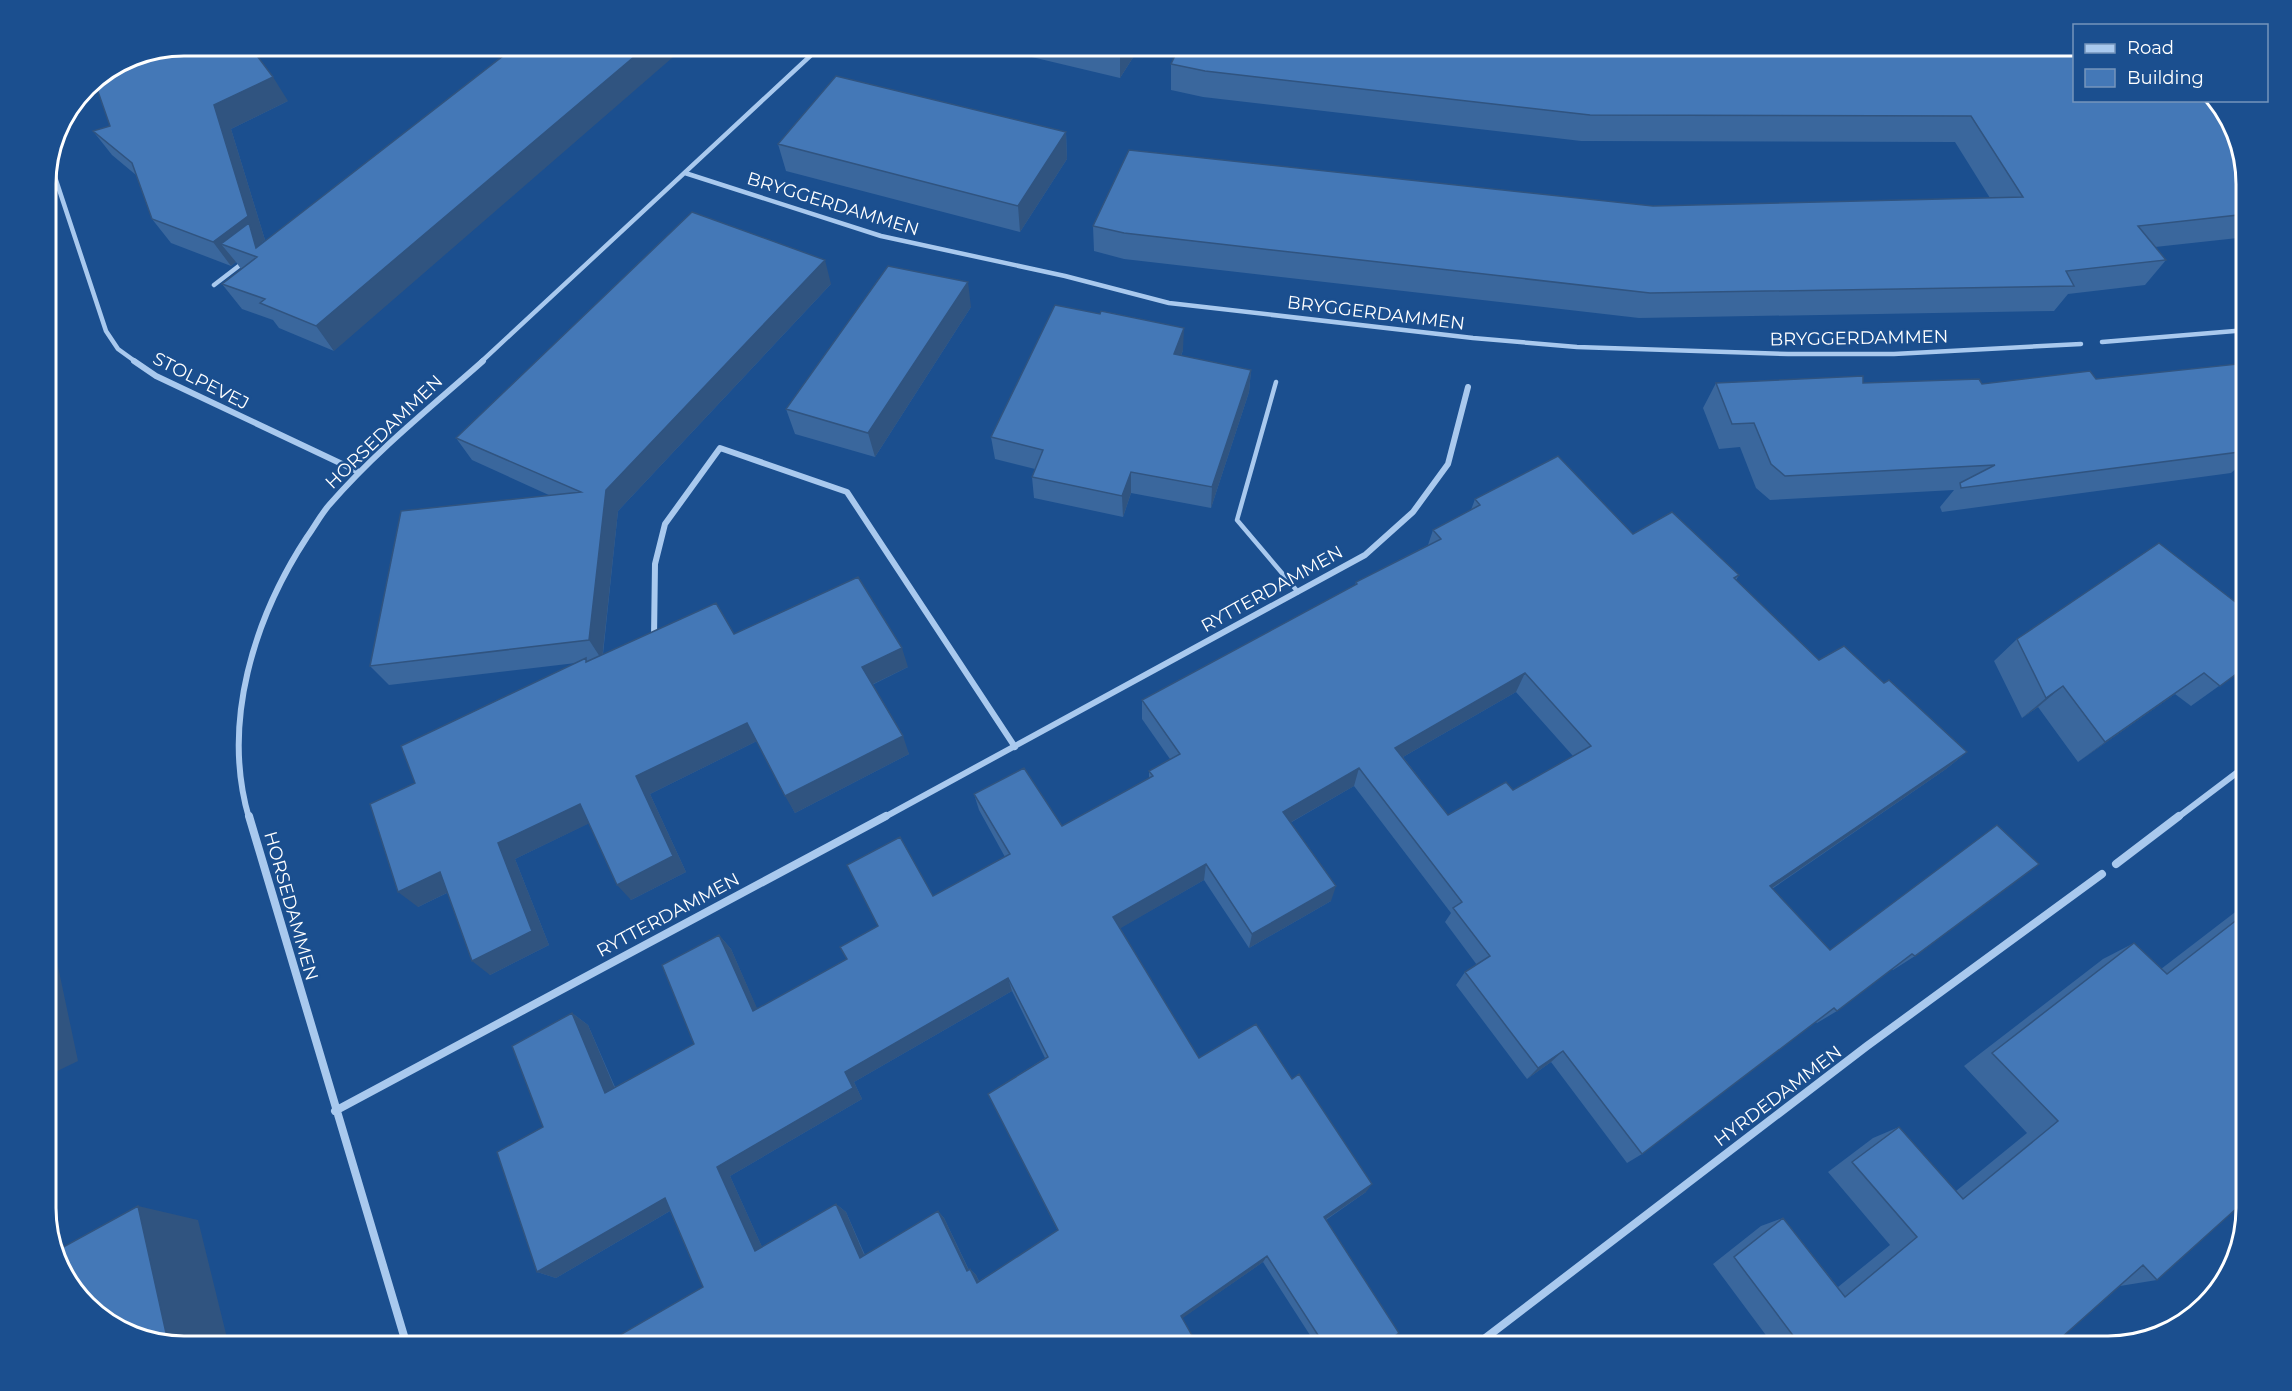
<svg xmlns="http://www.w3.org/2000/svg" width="2292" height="1391" viewBox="0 0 2292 1391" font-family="Montserrat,sans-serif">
  <rect width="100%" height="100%" fill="#1b4f8f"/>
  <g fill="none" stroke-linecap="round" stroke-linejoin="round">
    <path stroke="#a9c9ee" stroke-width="4.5" d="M1276 382 1237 520 1298 592"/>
    <path stroke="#a9c9ee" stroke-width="4.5" d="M49 159 106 331 118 349 136 362
      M685 173 881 236 1065 276 1169 303 1473 338 1577 347 1788 354H1894L2081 344
      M214 285 244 262
      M2102 342 2247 330
      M481 362 822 45"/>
    <path stroke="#a9c9ee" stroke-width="6" d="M134 361 156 376 359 472
      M654 637 655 564 665 524 720 448 847 492 1015 747
      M249 818C221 723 254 618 307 537 315 526 321 514 330 504 376 451 431 407 483 361
      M883 818 1365 555 1413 512 1448 464 1468 387
      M2177 818 2247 765"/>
    <path stroke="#a9c9ee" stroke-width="8" d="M249 816 407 1346
      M2116 864 2179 816
      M335 1111 886 816
      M1475 1346 1867 1046 2102 874"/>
  </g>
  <path fill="#3a679d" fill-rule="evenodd" d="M982 45H1141L1120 78Z
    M1156 45H2074L2247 175V237L2155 247 2166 260 2145 285 2068 294 2054 311 1639 318 1124 259 1094 251 1093 226 1653 206 1990 198 1955 142 1581 141 1203 97 1171 90V64L1175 56Z
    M288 101 231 129 265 240 262 242 334 351 279 328 273 320 242 309 222 284 241 269 236 262 231 266 171 243 152 219 136 175 112 155 93 131 110 126Z
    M1066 132 1067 159 1020 232 786 171 778 144Z
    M831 284 618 511 603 654 734 634 908 667 872 685 909 754 795 813 757 741 650 794 686 872 631 900 589 823 515 859 549 945 490 975 447 893 418 907 415 783 576 663 389 685 370 666 551 496 472 460 456 438Z
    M971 307 875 457 795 434 786 409Z
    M1183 350 1181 356 1251 370 1249 392 1211 508 1131 493 1123 517 1034 498 1032 477 1035 469 995 459 991 437Z
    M2247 363V459L2231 473 1942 512 1940 507 1954 490 1770 500 1756 488 1740 447 1719 449 1703 408 1716 383H1863L1982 384 2096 379Z
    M1475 499 1633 534 1739 575 1736 580 1819 660 1884 683 1967 752 1946 769 1772 889 1830 950 1997 825 1915 956 1893 970 1892 969 1837 1011 1817 1023 1816 1022 1642 1154 1627 1163 1551 1062 1527 1079 1456 985 1465 972 1477 965 1445 922 1451 913 1354 786 1290 823 1331 901 1249 948 1204 880 1120 928 1199 1058 1366 1192 1326 1220 1381 1346H1317L1263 1262 1182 1318 703 1287 670 1211 556 1278 537 1272 543 1127 572 1013 588 1025 615 1087 694 1044 719 935 731 949 757 1009 847 959 933 896 1005 857 979 810 974 794 1062 826 1149 778V771L1170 759 1142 719V700L1355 585 1356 582 1428 545 1433 530 1471 510ZM1516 692 1573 756 1513 790 1448 815 1403 757ZM1012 991 1045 1058 988 1094 1058 1231 979 1281 976 1275 970 1269 969 1270 944 1218 938 1211 865 1255 846 1212 836 1204 762 1247 730 1176 862 1099 854 1082Z
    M2017 639 2247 666 2191 706 2175 694 2078 762 2038 707 2022 718 1994 661Z
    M2247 903V1199L2157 1280 2120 1286 2052 1346H1766L1771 1342 1713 1264 1761 1226 1783 1218 1838 1287 1890 1245 1828 1172 1873 1138 1899 1127 1956 1191 2027 1133 1964 1066 2103 959 2134 943 2161 969Z"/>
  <path fill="#305480" d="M648 45H687L334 351 316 326Z
    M1124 45H1141L1120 78V52Z
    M273 77 288 101 231 129 265 240 262 242 268 249 221 244 236 262 231 266 213 242 214 105Z
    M1066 132 1067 159 1020 232 1018 206Z
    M825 260 831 284 618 511 602 660 589 640 606 490Z
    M968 282 971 307 875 457 868 433Z
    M1184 328 1183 350 1173 377 1174 354Z
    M1251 370 1249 392 1211 508 1212 487Z
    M1131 472V493L1123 517 1122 496Z
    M902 648 908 667 869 686 862 667Z
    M1525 673 1516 692 1389 765 1395 748Z
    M2204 673 2175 694 2078 762 2105 742Z
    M2063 686 2038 707 2022 718 2046 698Z
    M747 723 757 741 650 794 686 872 631 900 617 885 636 776Z
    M903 736 909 754 795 813 785 796Z
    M1967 752 1946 769 1753 901 1770 886Z
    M1359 768 1354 786 1279 829 1283 812Z
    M580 804 594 821 515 859 549 945 490 975 472 961 498 843Z
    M1206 864 1204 880 1114 932 1113 917Z
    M440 872 459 887 418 907 398 892Z
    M1336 886 1331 901 1249 948 1252 934Z
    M45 905 78 1061 45 1077Z
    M719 935 731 949 764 1024 753 1011Z
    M1008 978 1012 991 854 1082 862 1099 730 1176 767 1258 755 1251 717 1167 845 1072Z
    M572 1013 588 1025 621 1103 605 1093Z
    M1563 1051 1551 1062 1527 1079 1538 1068Z
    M45 1161 51 1191 45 1194Z
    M1372 1184 1366 1192 1319 1224 1324 1217Z
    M665 1198 680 1205 556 1278 537 1272Z
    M836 1204 846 1212 868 1264 860 1258Z
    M138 1206 198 1220 229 1346H183L168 1342Z
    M938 1211 944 1218 972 1277 967 1271Z
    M1267 1256 1263 1262 1180 1320 1181 1316Z
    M970 1269 976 1275 982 1288 977 1283Z"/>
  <path fill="#4478b7" stroke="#305480" stroke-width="1.5" fill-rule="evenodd" d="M183 45H249L273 77 214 105 248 216 213 242 152 219 132 163 93 131 110 126 94 80 131 55Z
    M517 45H648L316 326 260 303 265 299 222 284 257 257 221 244 249 223 256 248Z
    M1091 45H1124L1120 52Z
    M1180 45H2074V100H2215L2228 114 2247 175V214L2138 226 2166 260 2066 271 2074 286 1650 293 1124 233 1093 226 1129 150 1653 206 2023 197 1971 116 1590 115 1205 71 1171 64Z
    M836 76 1066 132 1018 206 778 144Z
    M692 212 825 260 606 490 589 640 370 666 401 511 581 492 456 438Z
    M888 266 968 282 868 433 786 409Z
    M1055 305 1100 314 1101 311 1184 328 1174 354 1251 370 1212 487 1131 472 1122 496 1032 477 1043 450 991 437Z
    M2247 363V433H2244L2247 437V451L1961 488 1960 483 1995 465 1785 476 1771 464 1754 423 1732 424 1716 383 1863 376V383L1979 379 1982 384 2090 371 2096 379Z
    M1558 456 1633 534 1672 512 1739 575 1734 578 1819 660 1844 646 1884 683 1889 680 1967 752 1770 886 1830 950 1997 825 2039 864 1915 956 1912 954 1837 1011 1834 1008 1642 1154 1563 1051 1538 1068 1465 972 1490 956 1453 908 1462 902 1359 768 1283 812 1336 886 1252 934 1206 864 1113 917 1199 1058 1256 1024 1292 1079 1299 1074 1372 1184 1324 1217 1399 1333 1381 1346H1325L1267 1256 1181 1316 1198 1346H615L613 1339 703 1287 665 1198 537 1272 497 1152 543 1127 512 1046 572 1013 605 1093 694 1044 662 965 719 935 753 1011 847 959 840 947 878 926 847 865 900 837 933 896 1010 854 974 794 1024 768 1062 826 1153 776 1149 771 1180 754 1142 700 1357 584 1356 582 1441 539 1433 530 1480 505 1475 499ZM1525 673 1591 746 1513 790 1506 782 1448 815 1395 748ZM1008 978 1048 1057 988 1094 1058 1230 977 1283 970 1269 967 1271 938 1211 860 1258 836 1204 755 1251 717 1167 853 1088 845 1072Z
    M2159 543 2247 611V666L2220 686 2204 673 2105 742 2063 686 2046 698 2017 639Z
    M858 577 902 648 862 667 903 736 785 796 747 723 636 776 673 856 617 885 580 804 498 843 532 931 472 961 440 872 398 892 370 804 415 783 401 746 586 658V662L716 603 734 634Z
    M2247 912V1199L2157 1280 2143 1265 2052 1346H1785L1795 1338 1734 1257 1783 1218 1845 1297 1917 1237 1852 1162 1899 1127 1963 1199 2058 1121 1992 1053 2134 943 2167 974Z
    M138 1206 168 1342 114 1327 64 1277 56 1251Z"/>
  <g text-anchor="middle" stroke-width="5" stroke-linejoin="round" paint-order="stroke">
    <g font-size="18" fill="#fff" stroke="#1b4f8f">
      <text transform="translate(833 204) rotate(17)" y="6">BRYGGERDAMMEN</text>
      <text transform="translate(1376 313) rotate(7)" y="6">BRYGGERDAMMEN</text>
      <text transform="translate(1859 338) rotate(-1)" y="6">BRYGGERDAMMEN</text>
      <text transform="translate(201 381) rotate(27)" y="6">STOLPEVEJ</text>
      <text transform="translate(384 432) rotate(-44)" y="6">HORSEDAMMEN</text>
      <text transform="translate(1272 589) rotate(-29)" y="6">RYTTERDAMMEN</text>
      <text transform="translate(291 906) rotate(74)" y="6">HORSEDAMMEN</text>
      <text transform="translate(668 915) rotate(-28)" y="6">RYTTERDAMMEN</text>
      <text transform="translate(1778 1096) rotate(-37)" y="6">HYRDEDAMMEN</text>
    </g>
  </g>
  <path d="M0 0H2292V1391H0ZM184 56H2108A128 128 0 0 1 2236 184V1208A128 128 0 0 1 2108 1336H184A128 128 0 0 1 56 1208V184A128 128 0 0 1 184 56Z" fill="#1b4f8f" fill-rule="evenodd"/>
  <path fill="none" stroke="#fff" stroke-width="3" d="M184 56H2108A128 128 0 0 1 2236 184V1208A128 128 0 0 1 2108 1336H184A128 128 0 0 1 56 1208V184A128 128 0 0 1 184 56Z"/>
  <rect x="2073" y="24" width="195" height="78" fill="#1b4f8f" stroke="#7695bc" stroke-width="1.5"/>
  <rect x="2085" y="44" width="30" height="9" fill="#a9c9ee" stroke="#7695bc" stroke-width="1.5"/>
  <text x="2127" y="54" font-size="18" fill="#ffffff">Road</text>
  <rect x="2085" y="69" width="30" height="18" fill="#4478b7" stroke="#7695bc" stroke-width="1.5"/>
  <text x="2127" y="84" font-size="18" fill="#ffffff">Building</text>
</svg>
